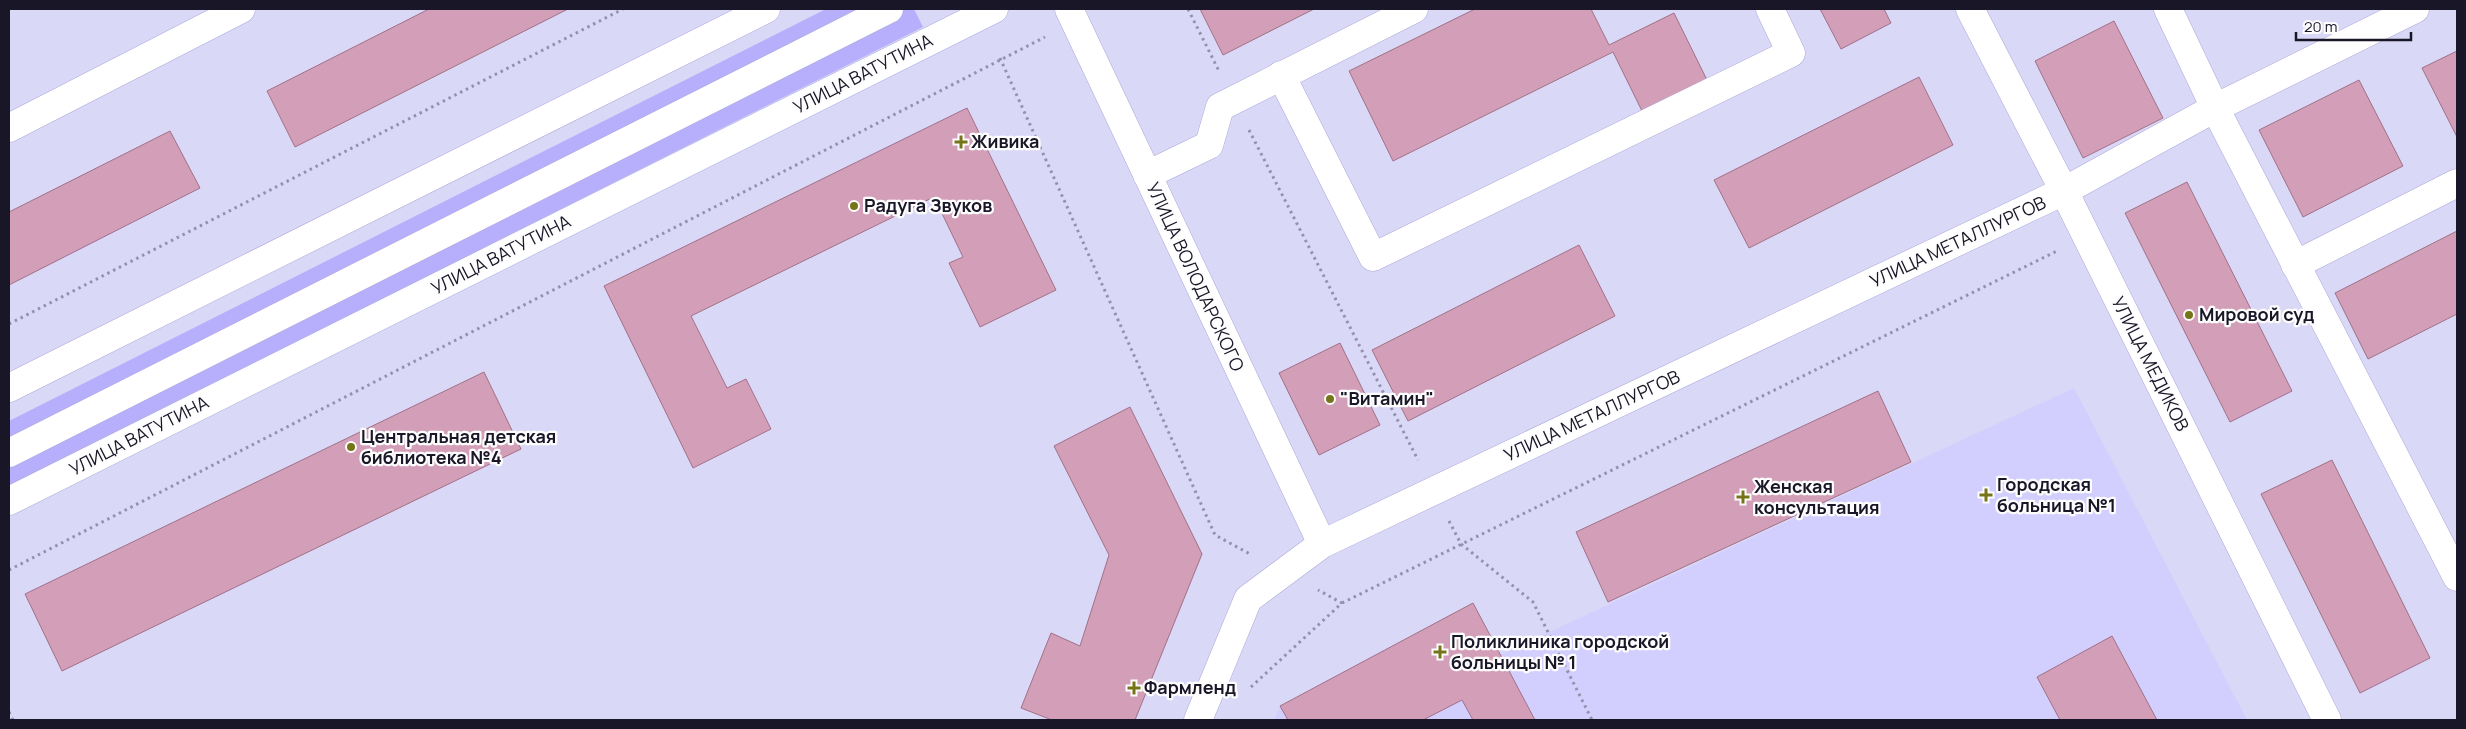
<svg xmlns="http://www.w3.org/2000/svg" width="2466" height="729" viewBox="0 0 2466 729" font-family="Manrope,sans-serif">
  <rect width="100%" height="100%" fill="#dad8f7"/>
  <path fill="#d2cefd" d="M2074 388 2247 720H1274L1280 706 1473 603 1498 656Z"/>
  <path fill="#b7affc" d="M826 9H914L923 27 9 487V421Z"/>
  <path fill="#d39fb8" stroke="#a17088" d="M429 9H568L295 147 267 91Z
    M1200 9H1314L1223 55Z
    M1475 9H1591L1609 45 1674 13 1707 80 1643 113 1613 52 1393 161 1349 71Z
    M1820 9H1884L1891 23 1841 49Z
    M2114 21 2163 118 2083 158 2035 61Z
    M2457 51V137L2422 68Z
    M1919 77 1953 145 1749 248 1714 180Z
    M2359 80 2403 166 2303 217 2259 130Z
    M967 108 1056 290 980 327 949 263 963 257 934 197 691 316 727 388 746 379 771 429 693 468 604 286Z
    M170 131 200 188 9 285V212Z
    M2187 182 2292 391 2230 422 2125 213Z
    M2457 231V314L2368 359 2335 293Z
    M1579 245 1615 316 1408 421 1372 350Z
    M1340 343 1380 425 1319 455 1279 373Z
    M484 372 521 449 62 671 25 594Z
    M1878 391 1911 462 1608 602 1576 532Z
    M1130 407 1202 554 1135 720H1052L1021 708 1051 633 1080 646 1109 555 1054 446Z
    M2332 460 2430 658 2360 693 2261 494Z
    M1473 603 1535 720H1473L1462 700 1423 720H1288L1280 706Z
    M2112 636 2157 720H2060L2037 677Z"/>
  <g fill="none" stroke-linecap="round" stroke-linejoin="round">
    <g stroke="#ada9da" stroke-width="29">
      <path id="minor" d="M1069 9 1322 544
        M1970 9 2064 191 2327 720
        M2168 9 2215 108 2415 9
        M1281 75 1373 257 1791 53 1770 9
        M9 128 241 9
        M1147 175 1209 145 1220 107 1414 9
        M2295 265 2457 183
        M9 388 766 9
        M9 453 889 9
        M9 501 994 9
        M1198 720 1248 599 1322 544 2064 191 2215 108 2457 577"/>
    </g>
    <path stroke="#9391ab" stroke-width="3" stroke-dasharray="2.5 4" stroke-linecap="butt" d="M1188 9 1219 71
      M1000 58 1215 535 1250 554
      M1249 130 1418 460
      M9 324 623 9
      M1449 521 1461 544 1533 602 1592 720
      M9 570 1045 37
      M1342 603 2057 251
      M1251 687 1342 603 1318 590
      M9 712 13 720"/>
    <use href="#minor" stroke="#fff" stroke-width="28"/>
  </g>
  <g fill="#767419" stroke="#fdfdfd" stroke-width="2">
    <path d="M958.5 134.5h5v5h5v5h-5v5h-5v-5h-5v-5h5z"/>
    <circle cx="854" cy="206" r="5"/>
    <circle cx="2189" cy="315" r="5"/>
    <circle cx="1330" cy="399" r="5"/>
    <circle cx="351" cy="447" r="5"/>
    <path d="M1983.5 487.5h5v5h5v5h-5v5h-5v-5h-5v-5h5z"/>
    <path d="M1740.5 489.5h5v5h5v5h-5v5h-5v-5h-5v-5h5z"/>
    <path d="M1437.5 644.5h5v5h5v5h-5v5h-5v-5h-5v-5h5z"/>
    <path d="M1131.5 680.5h5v5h5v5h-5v5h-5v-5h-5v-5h5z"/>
  </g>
  <g text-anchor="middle" stroke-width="4.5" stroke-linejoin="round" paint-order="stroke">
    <g font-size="18" fill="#181627" stroke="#fdfdfd">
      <text transform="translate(863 74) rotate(-27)" y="6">УЛИЦА ВАТУТИНА</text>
      <text transform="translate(1958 242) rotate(-25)" y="6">УЛИЦА МЕТАЛЛУРГОВ</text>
      <text transform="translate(501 255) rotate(-27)" y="6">УЛИЦА ВАТУТИНА</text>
      <text transform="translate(1195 277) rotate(65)" y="6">УЛИЦА ВОЛОДАРСКОГО</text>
      <text transform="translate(2150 364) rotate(63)" y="6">УЛИЦА МЕДИКОВ</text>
      <text transform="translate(1592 416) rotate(-25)" y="6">УЛИЦА МЕТАЛЛУРГОВ</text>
      <text transform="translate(139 436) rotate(-27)" y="6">УЛИЦА ВАТУТИНА</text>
    </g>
    <g font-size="18" font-weight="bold" fill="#181627" stroke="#fdfdfd" text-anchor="start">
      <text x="971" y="148">Живика</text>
      <text x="864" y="212">Радуга Звуков</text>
      <text x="2199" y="321">Мировой суд</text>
      <text x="1340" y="405">"Витамин"</text>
      <text x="361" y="443">Центральная детская<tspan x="361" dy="21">библиотека №4</tspan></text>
      <text x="1997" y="491">Городская<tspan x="1997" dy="21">больница №1</tspan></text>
      <text x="1754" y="493">Женская<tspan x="1754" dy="21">консультация</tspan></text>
      <text x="1451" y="648">Поликлиника городской<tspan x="1451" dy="21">больницы № 1</tspan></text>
      <text x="1144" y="694">Фармленд</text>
    </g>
  </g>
  <rect width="2466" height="729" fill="none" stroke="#181627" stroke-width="20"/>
  <path d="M2296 32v8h115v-8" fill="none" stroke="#181627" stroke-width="2.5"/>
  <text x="2304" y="32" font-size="15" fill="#181627" stroke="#fdfdfd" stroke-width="4" paint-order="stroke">20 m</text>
</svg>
